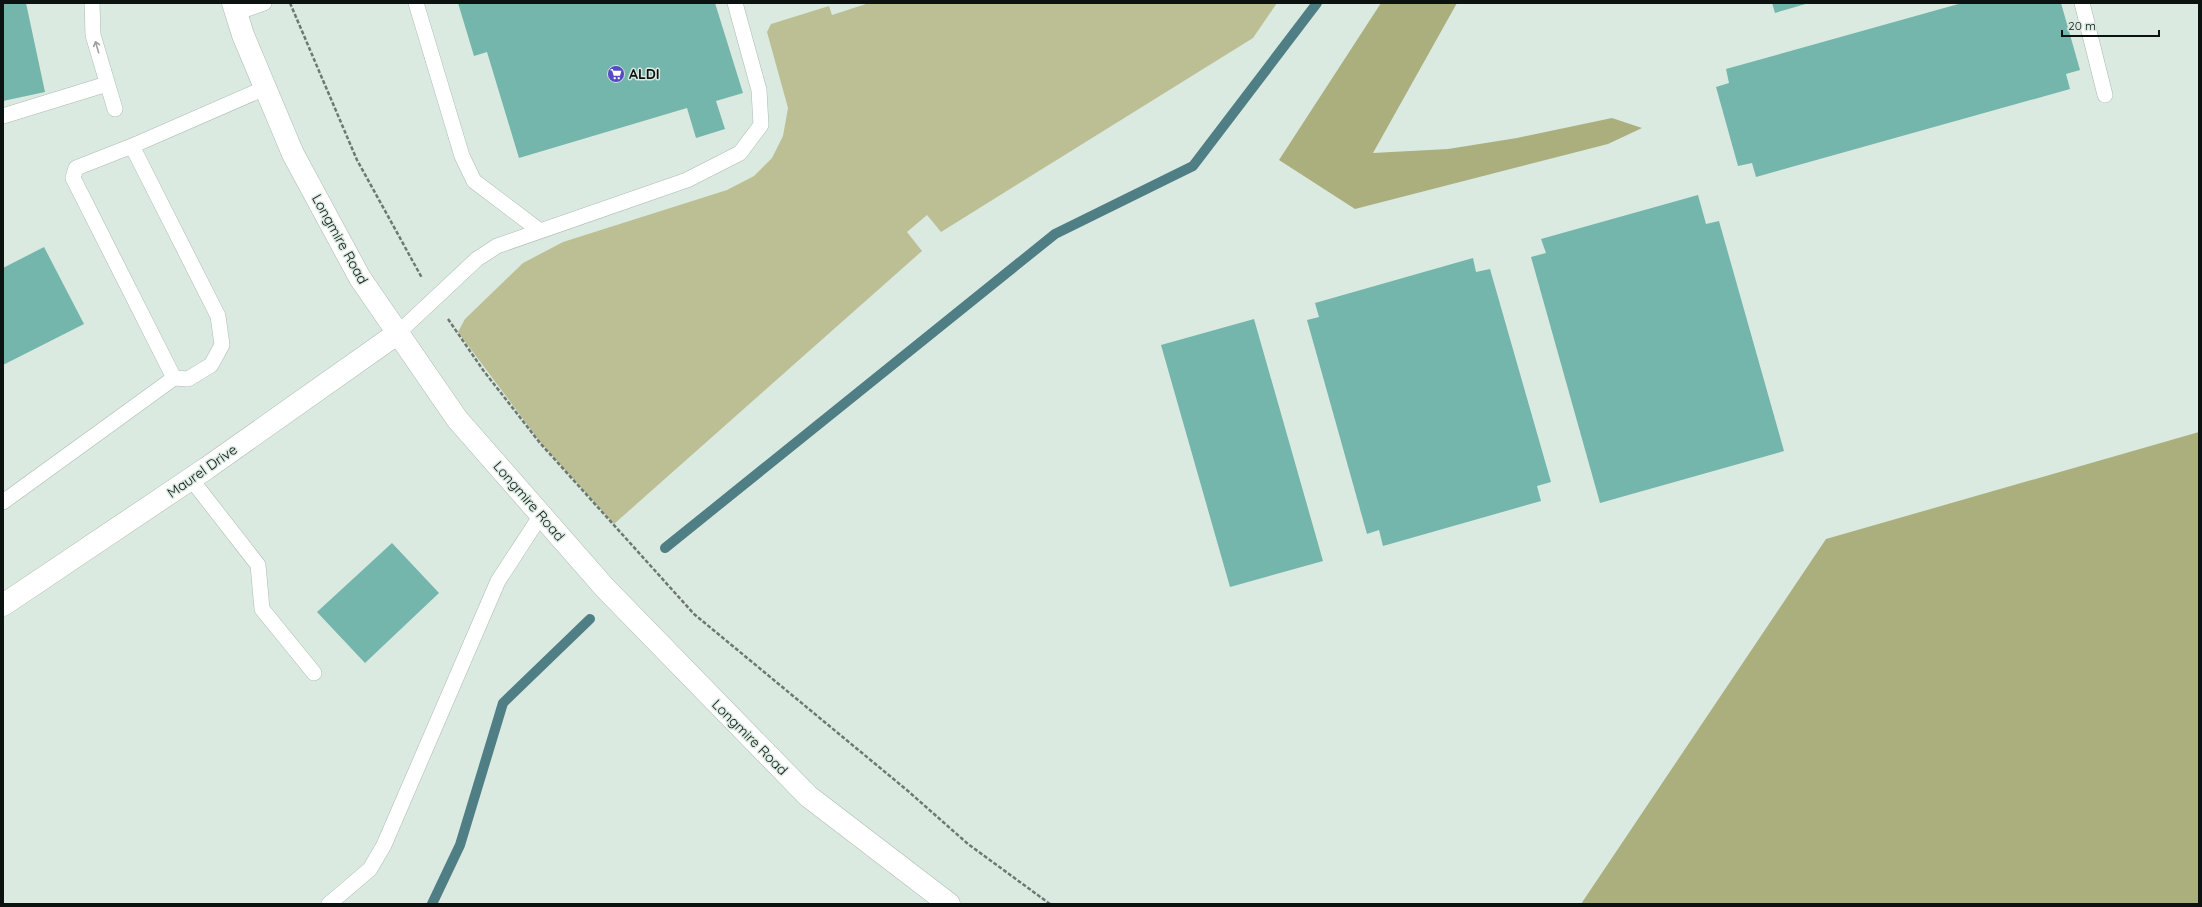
<svg xmlns="http://www.w3.org/2000/svg" width="2202" height="907" viewBox="0 0 2202 907" font-family="Quicksand,sans-serif">
  <rect width="100%" height="100%" fill="#daeae1"/>
  <path fill="#bcbf94" d="M869 3H1277L1253 38 941 232 927 215 907 232 922 251 614 524 541 443 458 332 465 319 523 263 563 242 727 190 754 176 772 158 783 136 788 108 767 32 771 24 829 6 832 15Z"/>
  <path fill="#abaf7e" d="M1381 3H1457L1373 153 1448 149 1517 138 1612 118 1642 128 1608 144 1355 209 1279 160Z
    M2199 432V904H1581L1826 539Z"/>
  <g fill="none" stroke-linecap="round" stroke-linejoin="round">
    <path stroke="#4f7e85" stroke-width="10" d="M665 548 1055 234 1193 166 1317 3
      M432 904 460 845 503 703 590 619"/>
  </g>
  <path fill="#74b5ac" d="M3 3H26L45 92 3 101Z
    M458 3H715L743 93 716 101 725 129 696 138 687 108 519 158 487 52 474 56Z
    M1772 3H1809L1775 13Z
    M1962 3H2061L2080 70 2066 74 2070 89 1756 177 1752 163 1738 166 1716 87 1729 83 1726 69Z
    M1698 195 1706 224 1719 221 1784 451 1600 503 1531 257 1546 253 1541 239Z
    M44 247 84 324 3 365V268Z
    M1473 258 1476 272 1490 269 1551 482 1537 486 1541 501 1383 546 1379 530 1367 534 1307 320 1319 317 1315 303Z
    M1254 319 1323 561 1230 587 1161 345Z
    M392 543 439 593 365 663 317 612Z"/>
  <g fill="none" stroke-linecap="round" stroke-linejoin="round">
    <g stroke="#acbbb2" stroke-width="16">
      <path id="lane" d="M92 3 93 35 115 109
        M416 3 462 156 474 181 540 231
        M2082 3 2105 95
        M236 13 264 3
        M3 116 107 84
        M132 146 218 316 222 345 211 365 188 379 174 378 73 178 76 168 132 146 265 88
        M398 333 477 259 497 246 687 180 740 153 761 125 759 90 735 3
        M191 479 258 565 262 609 314 673
        M3 502 174 378
        M329 904 370 869 384 845 498 581 541 515"/>
    </g>
    <g stroke="#acbbb2" stroke-width="23">
      <path id="street" d="M3 605 207 468 398 333"/>
    </g>
    <g stroke="#acbbb2" stroke-width="23">
      <path id="secondary" d="M233 3 243 35 293 154 360 278 457 419 605 588 808 796 949 904"/>
    </g>
    <path stroke="#6d7872" stroke-width="2.5" stroke-dasharray="4 2" stroke-linecap="butt" d="M290 3 357 160 422 278
      M448 319 483 370 540 443 694 614 908 791 968 844 1050 904"/>
    <use href="#lane" stroke="#fff" stroke-width="15"/>
    <use href="#street" stroke="#fff" stroke-width="22"/>
    <use href="#secondary" stroke="#fff" stroke-width="22"/>
  </g>
  <defs><path id="oneway-shaft" d="M-6 0H5M1.5-3L5.5 0L1.5 3" fill="none" stroke-width="1.6" stroke-linecap="round" stroke-linejoin="round"/></defs>
  <use stroke="#9ea09f" href="#oneway-shaft" transform="translate(97 47) rotate(-106)"/>
  <defs>
    <g id="supermarket-disc" transform="scale(0.9)"><circle r="9.5" fill="#574bc3" stroke="#daeae1"/><path d="M-6-5.5h2.5l.6 2H6L4.5 2H-2.5L-4.4-4H-6ZM-1.5 3.2a1.3 1.3 0 1 0 .1 0ZM3 3.2a1.3 1.3 0 1 0 .1 0Z" fill="#fff"/></g>
  </defs>
  <g fill-rule="evenodd">
    <use href="#supermarket-disc" x="616" y="74"/>
  </g>
  <g text-anchor="middle" stroke-width="3" stroke-linejoin="round" paint-order="stroke">
    <g font-size="14" font-weight="bold" fill="#0c120f" stroke="#daeae1" text-anchor="start">
      <text x="629" y="79">ALDI</text>
    </g>
    <g font-size="14" fill="#0c120f" stroke="#daeae1">
      <text transform="translate(340 239) rotate(61)" y="5">Longmire Road</text>
      <text transform="translate(202 471) rotate(-35)" y="5">Maurel Drive</text>
      <text transform="translate(529 501) rotate(49)" y="5">Longmire Road</text>
      <text transform="translate(750 737) rotate(45)" y="5">Longmire Road</text>
    </g>
  </g>
  <rect width="2202" height="907" fill="none" stroke="#0c120f" stroke-width="8"/>
  <path d="M2062 30v6h97v-6" fill="none" stroke="#0c120f" stroke-width="2"/>
  <text x="2068" y="30" font-size="12" fill="#0c120f" stroke="#daeae1" stroke-width="3" paint-order="stroke">20 m</text>
</svg>
